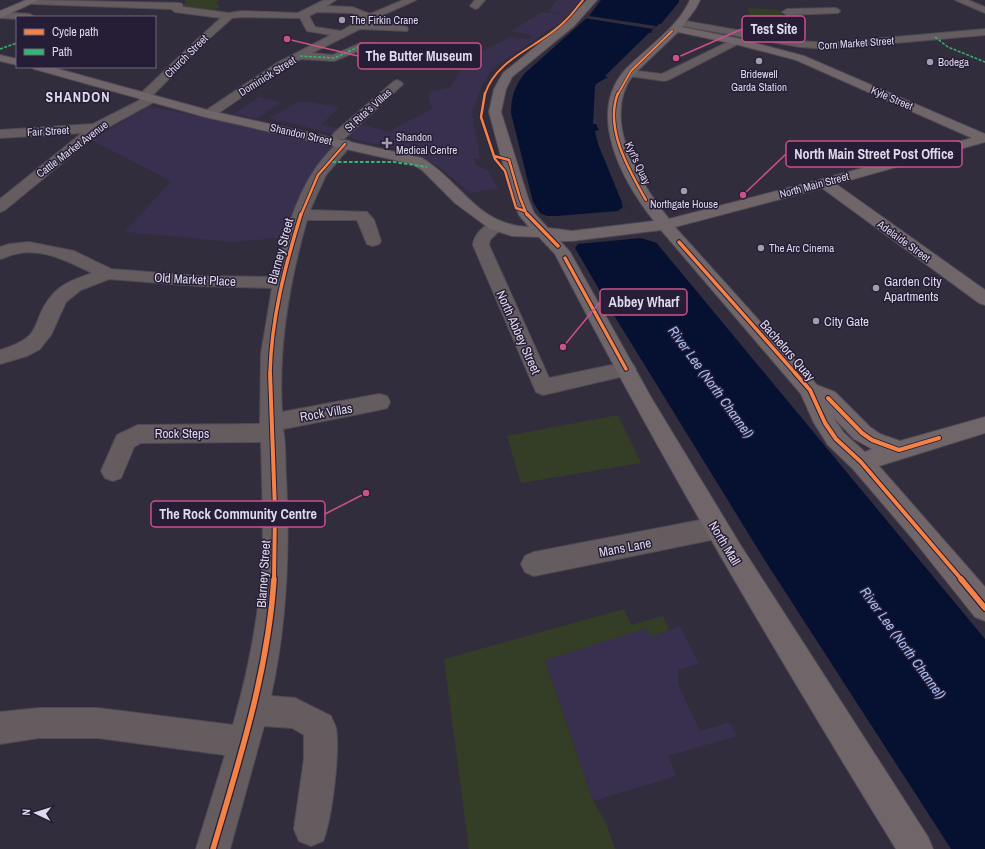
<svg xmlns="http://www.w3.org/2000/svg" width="985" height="849" viewBox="0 0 985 849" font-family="'Archivo Narrow',sans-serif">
  <rect width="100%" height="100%" fill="#322d3c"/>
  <path fill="#392f4e" d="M557 0H581L561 22 492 69 482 86 472 112 480 158 474 159 476 165 488 170 498 189 470 193 438 166 408 152 269 118 297 102H309L339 107 321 125 342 129 348 124 367 126 387 131 391 130 432 109 428 97 431 91 449 88 458 76 462 68 434 64 441 55 469 58 510 37 529 39 533 36 511 31 542 12 564 14 549 11Z
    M259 97 281 102 257 119 233 114Z
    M149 106 348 148 326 171 278 238 233 242 125 232 171 181 91 140Z
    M680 626 699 664 678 670V684L700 731 730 722 737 736 668 756 676 776 593 801 545 659 648 628 651 637Z"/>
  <path fill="#343e26" d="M185 0H219L216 3 220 7 210 12 180 8 186 2Z
    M748 8 780 10 788 28 754 25 752 19H750Z
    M618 415 641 463 521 483 507 436Z
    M624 609 631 625 663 616 669 630 651 637 648 628 545 660 593 801 606 823 615 849H469L444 659Z"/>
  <path fill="#061132" d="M601 0H679V2L661 24H659L651 31 653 32 649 33 605 76 608 77 596 84 595 87 593 124H596L599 130 595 131 598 144 621 200 985 639V849H951L764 559 615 317 575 248 540 213 533 202 511 113C511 97 515 85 525 73L589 16Z"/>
  <path fill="#322d3c" d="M587 16H589L656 26 653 29 584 18Z
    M621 200 657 243 641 238 578 244 575 248 540 213 547 216H557L618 211 623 207Z"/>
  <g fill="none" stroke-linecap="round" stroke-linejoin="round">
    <g stroke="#4f4a56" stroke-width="2">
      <path id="street" d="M29 0 179 3 182 4 183 7 229 13 242 11 298 13 324 0H336L327 6 352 7 370 14 403 0H416L372 20 370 24 403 26 407 27 408 29 407 31 360 29 312 53 333 55 361 43 382 44 383 46 382 48 363 49 334 61 301 59 285 67 213 117H205L203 114 205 111 277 63 331 35 307 31 300 18 242 17 232 18 201 46 152 96 156 99 154 102 101 131 5 210 0 212V199L82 133 0 138V130L93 124 140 100 138 97 140 94C167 69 193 42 221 18L175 12 171 9 33 4 30 3ZM317 12 352 13 364 18 341 31 315 27 309 16Z
        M475 0H485L478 8 475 9 470 6Z
        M955 0H968L985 7V13Z
        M835 8 838 9 840 11 838 13 787 15 782 12 787 9Z
        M0 12 30 14 35 17H17V19L0 18Z
        M680 20 800 41 828 43 985 29V35L828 49 800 47 676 25 675 23 676 21Z
        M736 38 740 39 741 41 740 43 668 80 664 81 629 76 623 73 629 70 662 74Z
        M397 80 401 82 403 84 401 86 344 139H334L332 136 334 133 393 82Z
        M345 140 350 141 352 144 326 175 310 210 367 212 374 220 381 241 379 244 373 246 367 244 357 220H307C289 283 278 346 282 412L379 394 387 396 390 402 387 408 379 410 283 429C286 443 285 461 286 477 290 551 287 623 271 696L295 698 331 716C332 720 335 724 336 728 340 751 332 820 323 841L311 846 299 841 294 829 304 759V735L292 728 264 726 230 849H196L225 755 98 738H39L0 744V712L39 708H98L233 725C248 672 259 618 262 563 264 523 262 482 261 442L141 443 134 447 121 478 113 481 105 478 101 471 117 435 138 425 260 424 261 354 272 288 199 286 109 279 81 290 66 302 51 335 40 349 27 356 0 364V350C48 336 28 321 54 293 64 282 79 278 92 273 70 262 41 247 15 254 10 255 5 258 0 259V247L10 244 29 242 74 251 111 269 199 276 275 277C286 234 296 189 326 155 331 149 337 142 345 140Z
        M496 221 502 223 504 226 490 240 489 245 549 378 626 362 633 364 636 369 633 374 543 395 536 392 473 245C474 234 485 224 496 221Z
        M716 517 725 520 729 528 725 536 716 539 534 576 525 572 521 564 525 556 534 552Z"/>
    </g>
    <g stroke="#4f4a56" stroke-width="2">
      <path id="secondary" d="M26 0H39L0 18V11Z
        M587 0H597L574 26 512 77 506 89 501 112 528 198 534 213 548 228 572 231 654 221C624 183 585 115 625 70 647 47 677 29 690 0H700L696 8 682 27 736 38 804 56 985 134V142L836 184 985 290V305L979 303 822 188 675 227 817 385 835 392 870 427 880 434 900 441 985 417V433L879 466 985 587V621L975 617 912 538 853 469 828 445 814 423 801 394 661 230 572 241H560L570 252 652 399 741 546 928 837 933 849H896C776 654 660 458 555 254L539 237 512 236 490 229 455 203 422 170 412 164 205 117 34 69 32 67H51L211 111 422 158C462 182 476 225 529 227L519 215 512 198 489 112 494 89 503 73 566 22ZM678 32 735 44 796 60 972 138 819 180 669 219C640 183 600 120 633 75ZM833 417 854 439 872 449 865 452 844 433Z
        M0 55 17 59V65L0 61Z"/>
    </g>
    <use href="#street" fill="#645c5f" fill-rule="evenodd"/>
    <use href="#secondary" fill="#706669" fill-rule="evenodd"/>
    <path stroke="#33b770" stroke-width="1.5" stroke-dasharray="3 1.5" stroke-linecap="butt" d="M935 37 948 47 985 62
      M0 49 17 43
      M300 56 334 58 361 46H378"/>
    <path stroke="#33b770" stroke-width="2" stroke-dasharray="3.5 2" stroke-linecap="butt" d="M327 162H394L427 167"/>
    <g stroke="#261d37" stroke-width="3">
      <path id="cycleway-far4" d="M485 94C497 57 540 47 565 21 572 15 577 7 583 0
        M618 94 631 71 672 31"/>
    </g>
    <g stroke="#261d37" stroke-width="4">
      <path id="cycleway-far3" d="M485 93 481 117 495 159 505 171 516 208 525 211
        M618 93C604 128 629 170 646 200
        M494 156 509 160 520 198 527 215
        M301 215 318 175 345 144"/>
    </g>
    <g stroke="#261d37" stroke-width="5.5">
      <path id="cycleway-far2" d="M527 214 558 246
        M679 242 796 374
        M565 258 626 369
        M270 374C271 320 285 266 301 214"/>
    </g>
    <g stroke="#261d37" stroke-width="6">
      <path id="cycleway-far1" d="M270 373 275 510 274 580
        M795 373 810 390 825 423 836 439 861 462 962 580
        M828 398 862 433 872 440 899 450 939 438"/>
    </g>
    <g stroke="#261d37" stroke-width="8">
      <path id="cycleway" d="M961 579 985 608
        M213 849C239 761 268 672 274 579"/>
    </g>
    <use href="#cycleway-far4" stroke="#f48246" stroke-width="2"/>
    <use href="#cycleway-far3" stroke="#f48246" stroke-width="2.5"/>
    <use href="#cycleway-far2" stroke="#f48246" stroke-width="3.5"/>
    <use href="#cycleway-far1" stroke="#f48246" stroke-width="4"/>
    <use href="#cycleway" stroke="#f48246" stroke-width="5.5"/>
  </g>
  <g fill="#a29dae" stroke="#261d37" stroke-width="1.5">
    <circle cx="342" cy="20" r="4"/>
    <circle cx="759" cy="61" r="4"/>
    <circle cx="930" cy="62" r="4"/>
    <path d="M385 137h4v4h4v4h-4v4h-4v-4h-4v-4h4z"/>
    <circle cx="684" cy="191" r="4"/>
    <circle cx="761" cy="248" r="4"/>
    <circle cx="876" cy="288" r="4"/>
    <circle cx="816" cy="321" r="4"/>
  </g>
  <g text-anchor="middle" stroke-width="3" stroke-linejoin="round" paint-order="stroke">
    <g font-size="11" fill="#dfdaeb" stroke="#261d37" text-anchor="start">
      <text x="350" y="24">The Firkin Crane</text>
      <text x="938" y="66">Bodega</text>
      <text x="759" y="78" text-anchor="middle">Bridewell<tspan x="759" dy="13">Garda Station</tspan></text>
      <text x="396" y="141">Shandon<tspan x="396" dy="13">Medical Centre</tspan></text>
      <text x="684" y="208" text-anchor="middle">Northgate House</text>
      <text x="769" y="252">The Arc Cinema</text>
    </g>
    <g font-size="11" fill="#dfdaeb" stroke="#261d37">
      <text transform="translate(856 43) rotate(-4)" y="4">Corn Market Street</text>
      <text transform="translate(186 56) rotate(-45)" y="4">Church Street</text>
      <text transform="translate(267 76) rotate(-32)" y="4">Dominick Street</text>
      <text transform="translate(892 98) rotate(23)" y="4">Kyle Street</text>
      <text transform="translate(368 110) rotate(-42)" y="4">St Rita's Villas</text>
      <text transform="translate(48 131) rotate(-3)" y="4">Fair Street</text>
      <text transform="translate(301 134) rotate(13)" y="4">Shandon Street</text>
      <text transform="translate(72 149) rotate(-37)" y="4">Cattle Market Avenue</text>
      <text transform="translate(638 163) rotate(65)" y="4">Kyrl's Quay</text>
      <text transform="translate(814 185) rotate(-15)" y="4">North Main Street</text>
      <text transform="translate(904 241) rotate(36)" y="4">Adelaide Street</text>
    </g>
    <g font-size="13" fill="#dfdaeb" stroke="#261d37">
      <text transform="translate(280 251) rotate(-75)" y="5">Blarney Street</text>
      <text transform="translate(195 279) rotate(3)" y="5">Old Market Place</text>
      <text transform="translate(519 332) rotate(66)" y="5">North Abbey Street</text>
      <text transform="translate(788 350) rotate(49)" y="5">Bachelors Quay</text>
      <text transform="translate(326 412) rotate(-10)" y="5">Rock Villas</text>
      <text x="182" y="438">Rock Steps</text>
      <text transform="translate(725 543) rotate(59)" y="5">North Mall</text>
      <text transform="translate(625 547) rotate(-11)" y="5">Mans Lane</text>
      <text transform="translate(263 574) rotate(-86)" y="5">Blarney Street</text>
    </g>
    <g font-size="13" fill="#dfdaeb" stroke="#261d37" text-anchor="start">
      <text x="884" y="286">Garden City<tspan x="884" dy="15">Apartments</tspan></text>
      <text x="824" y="326">City Gate</text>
    </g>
    <g font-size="14" font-weight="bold" letter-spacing="1" fill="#dfdaeb" stroke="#261d37">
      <text x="78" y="102">SHANDON</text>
    </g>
    <g font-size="14" font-style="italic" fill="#a4bff6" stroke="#261d37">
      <text transform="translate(711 382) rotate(54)" y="5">River Lee (North Channel)</text>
      <text transform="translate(903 643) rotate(54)" y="5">River Lee (North Channel)</text>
    </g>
  </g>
  <path fill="none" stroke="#cb5286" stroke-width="1.5" d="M676 58L742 29M287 39L358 56M743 195L786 154M563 347L600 302M366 493L325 514"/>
  <g fill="#cb5286" stroke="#261d37" stroke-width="1.5">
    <circle cx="676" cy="58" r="4"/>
    <circle cx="287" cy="39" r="4"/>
    <circle cx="743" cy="195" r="4"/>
    <circle cx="563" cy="347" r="4"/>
    <circle cx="366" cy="493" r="4"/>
  </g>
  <g fill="#261d37" stroke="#cb5286" stroke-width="1.5">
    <rect x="742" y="16" width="63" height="26" rx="4"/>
    <rect x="358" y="43" width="123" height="26" rx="4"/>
    <rect x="786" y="141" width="176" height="26" rx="4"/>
    <rect x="600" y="289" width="87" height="26" rx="4"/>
    <rect x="151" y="501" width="174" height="26" rx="4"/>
  </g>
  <g font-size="14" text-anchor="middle" font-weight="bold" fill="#dfdaeb">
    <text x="774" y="34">Test Site</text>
    <text x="419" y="61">The Butter Museum</text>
    <text x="874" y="159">North Main Street Post Office</text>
    <text x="644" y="307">Abbey Wharf</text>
    <text x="238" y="519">The Rock Community Centre</text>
  </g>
  <rect x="16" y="16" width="140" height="52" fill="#261d37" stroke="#70697f"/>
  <rect x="24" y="29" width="20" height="6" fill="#f48246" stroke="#70697f"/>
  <text x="52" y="36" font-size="12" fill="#dfdaeb">Cycle path</text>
  <rect x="24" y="49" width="20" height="6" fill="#33b770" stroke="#70697f"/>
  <text x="52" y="56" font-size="12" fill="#dfdaeb">Path</text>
  <g transform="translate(36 813) rotate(274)" stroke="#261d37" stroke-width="3" paint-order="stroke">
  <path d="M0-3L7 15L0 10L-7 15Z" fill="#dfdaeb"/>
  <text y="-6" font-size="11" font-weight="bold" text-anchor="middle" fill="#dfdaeb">N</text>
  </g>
</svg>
